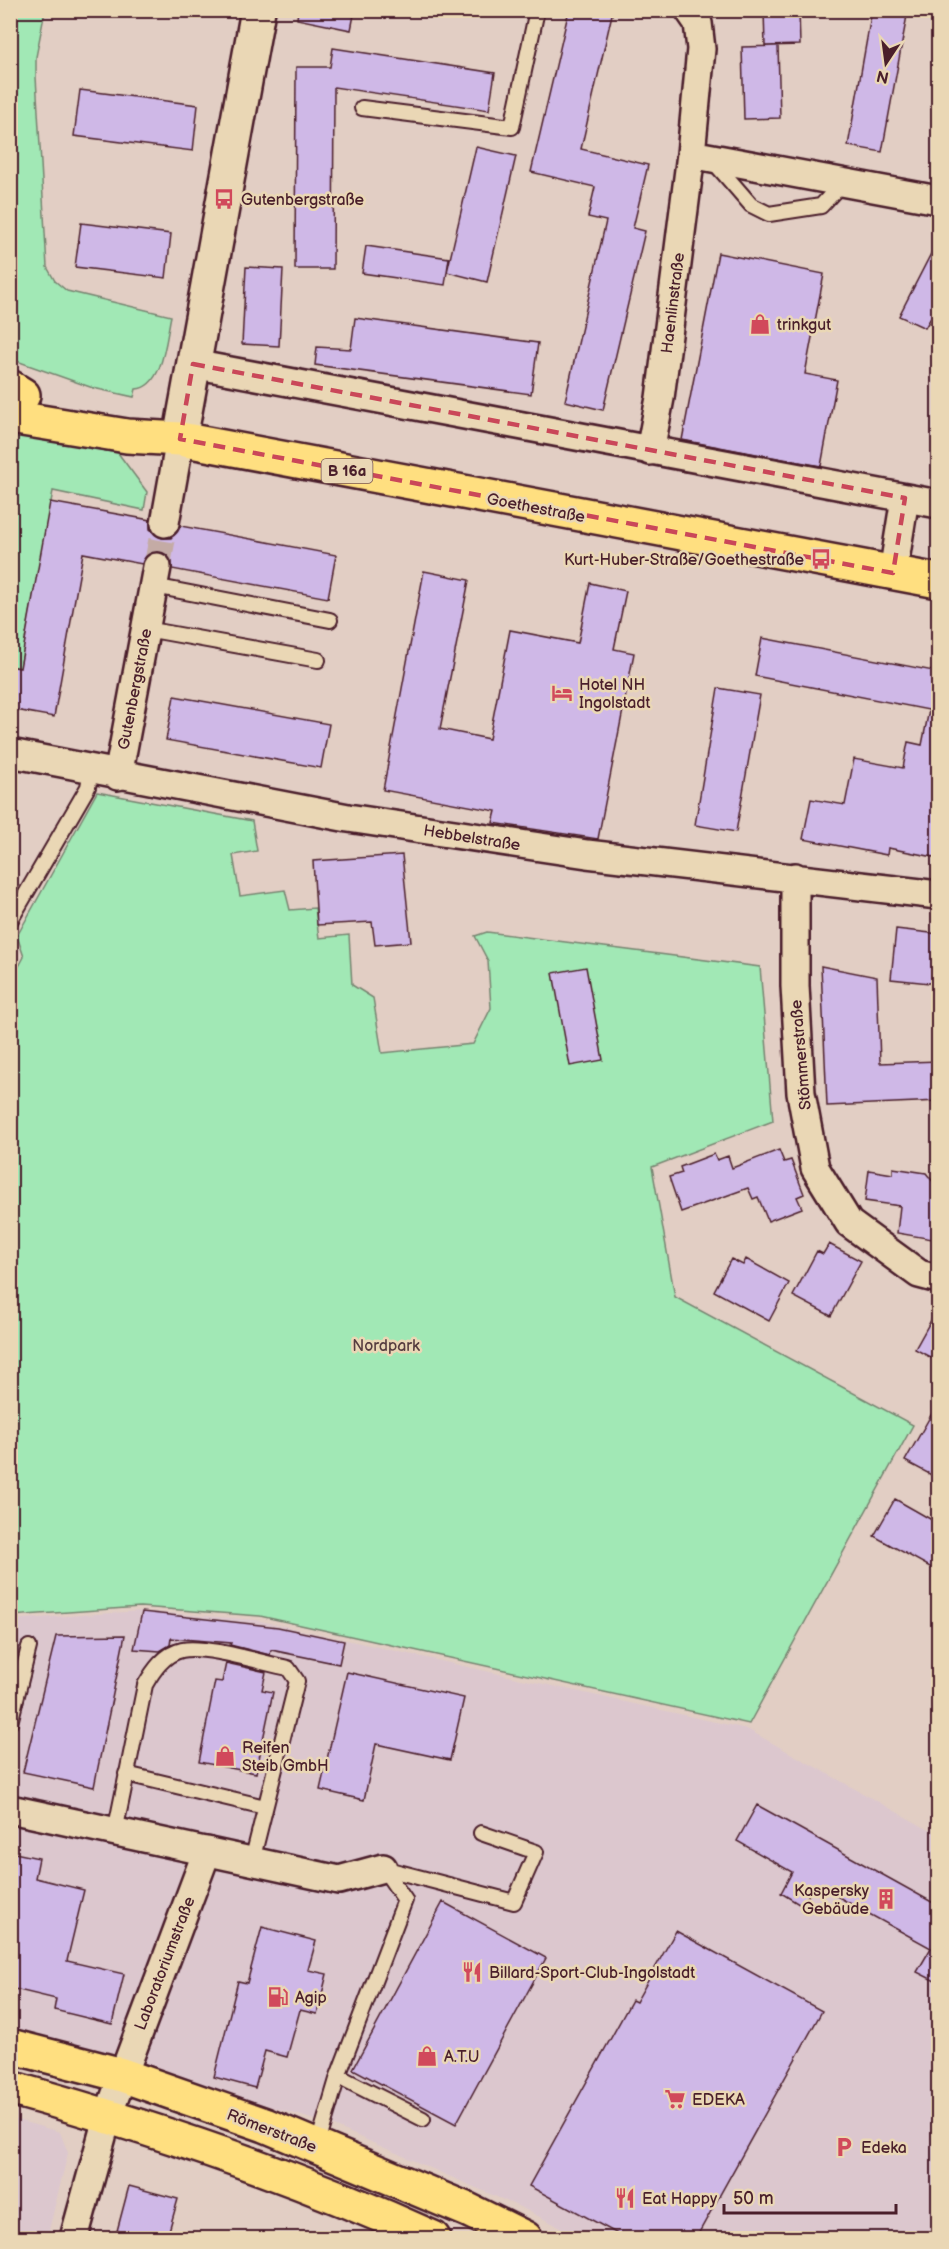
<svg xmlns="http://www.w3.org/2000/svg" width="949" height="2249" viewBox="0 0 949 2249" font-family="'Balsamiq Sans',sans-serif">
  <rect width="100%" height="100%" fill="#e2cec4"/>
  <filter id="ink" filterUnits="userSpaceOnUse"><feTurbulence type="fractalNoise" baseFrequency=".0167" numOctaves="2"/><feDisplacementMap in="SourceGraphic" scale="12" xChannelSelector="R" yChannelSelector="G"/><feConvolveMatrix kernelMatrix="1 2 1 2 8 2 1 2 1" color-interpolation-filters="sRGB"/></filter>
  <g filter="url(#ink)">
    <path fill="#dcc7ce" d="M141 1611 256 1620 747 1729 938 1835V2238H582L522 2208 332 2125 11 2030V1620Z
      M10 2118 60 2132 68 2153 47 2238H11Z"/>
    <path fill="#a1e8b5" stroke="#768470" stroke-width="1.5" d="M10 11H45L36 57V77L47 267 55 281 67 291 171 316C166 337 164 387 136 389L134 397 93 388 11 359Z
      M10 433 118 453 147 492 144 510 53 491 20 668 10 666Z
      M97 792 252 821 257 851 233 855 240 896 285 890 290 910 315 908 319 938 349 935 352 985 373 998 382 1053 473 1044 491 1008 488 961 475 936 487 932 760 967 773 1121 652 1167 675 1297 913 1425 749 1724 260 1616 140 1607 11 1616V981L24 957 17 936Z"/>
    <path fill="#cfb8e7" stroke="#4a1f2b" stroke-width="1.5" d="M298 10H355L351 30 297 19Z
      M569 10H613L581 149 648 165 633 228 645 231 603 410 565 401 606 221 588 217 595 187 531 172Z
      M764 10H799L800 45 765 46Z
      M872 10H908L882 152 848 146Z
      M778 46 780 118 744 119 742 47Z
      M333 48 495 73 489 110 334 87 333 269H295L296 67H330Z
      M80 90 198 105 193 151 74 136Z
      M476 147 516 156 487 282 447 272Z
      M81 223 171 234 166 278 75 267Z
      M939 238V304L925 328 899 316Z
      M366 246 449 258 445 285 362 273Z
      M718 253 824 274 805 374 837 380 821 466 682 440Z
      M246 267 283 269 279 346 242 344Z
      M355 318 538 343 531 394 315 365 317 347 351 349Z
      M50 502 150 520V529L162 538H171L181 526 336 555 328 598 172 569V561L160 552H151L142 564 83 553 54 717 10 709V666L20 668Z
      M424 571 469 580 440 729 489 739 510 630 578 643 590 583 626 591 614 649 634 653 598 839 493 823 496 811 383 790Z
      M762 638 939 672V858L888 848 887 855 803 839 811 799 845 805 854 759 903 768 908 742 922 745 929 710 755 676Z
      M718 688 760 695 736 832 695 825Z
      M174 696 329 724 321 768 166 740Z
      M402 855 411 942 375 945 372 922 317 925 313 861Z
      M896 929 939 934V984L891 979Z
      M821 966 877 977 880 1063 939 1061V1101L827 1106Z
      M586 967 603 1060 570 1066 553 973Z
      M779 1150 784 1162 791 1160 804 1194 797 1197 802 1208 768 1221 758 1197 753 1199 748 1188 681 1212 669 1177 682 1173 680 1167 714 1154 717 1160 728 1156 732 1168Z
      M893 1168 926 1173 939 1189V1235L933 1234 932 1239 897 1233 900 1206 865 1201 869 1170 893 1174Z
      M829 1244 861 1261 831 1316 793 1296 817 1251 823 1254Z
      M731 1259 743 1265 746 1259 789 1283 769 1321 714 1291Z
      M939 1306V1362L915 1349Z
      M939 1401V1479L905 1461Z
      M895 1499 939 1524V1572L874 1536Z
      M142 1612 278 1627 344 1641 339 1664 271 1650 270 1655 230 1645 231 1643 171 1638 170 1645 160 1651 134 1649Z
      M125 1635 94 1787 23 1772 56 1636Z
      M226 1663 266 1672 262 1690 273 1692 256 1773 199 1762 215 1681 222 1682Z
      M347 1672 464 1698 450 1760 376 1744 364 1800 320 1790Z
      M757 1805 939 1906V1983L917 1972 931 1948 815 1884 802 1906 781 1893 792 1872 737 1841Z
      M10 1852 39 1858 35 1878 84 1890 67 1961 124 1974 112 2024 54 2010 56 1999 10 1988Z
      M443 1902 546 1958 456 2124 353 2069Z
      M262 1927 316 1941 308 1970 327 1974 317 2014 300 2010 287 2057 265 2051 255 2088 214 2077 238 1981 247 1983Z
      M676 1931 822 2011 696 2238H625L529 2186 632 2000 636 2002Z
      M129 2186 178 2199 167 2238H147L117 2231Z"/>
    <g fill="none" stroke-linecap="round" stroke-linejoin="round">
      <path stroke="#c4aba5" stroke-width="27" stroke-dasharray="27 14" stroke-linecap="butt" d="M157 567 165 523"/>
      <g stroke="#4a1f2b" stroke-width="18">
        <path id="lane" d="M362 108 512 127 537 10
          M713 161 751 205 769 214 821 206 842 183
          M154 586 330 620
          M146 629 318 660
          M10 921 88 787 91 770
          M10 1723 29 1647
          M126 1774 265 1807
          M115 1832 145 1685C153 1671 164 1654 182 1650 206 1645 262 1663 288 1668L297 1681 252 1861
          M383 1868 514 1902 536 1852 481 1833
          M338 2076 423 2119
          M317 2147 338 2076 405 1900 383 1868"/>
      </g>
      <g stroke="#4a1f2b" stroke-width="32">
        <path id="street" d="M691 154 938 200
          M193 364 938 504
          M650 451 660 398 691 154 701 49 698 23 689 10
          M165 523 180 439
          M893 573 905 498
          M10 753 348 818 587 854 938 895
          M118 776 157 567
          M795 877V986L801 1093 815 1168 849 1223 919 1274 938 1279
          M10 1809 339 1880 383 1868
          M74 2238 108 2115 207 1851"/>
      </g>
      <g stroke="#4a1f2b" stroke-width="38">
        <path id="secondary" d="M180 439 258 10"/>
      </g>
      <g stroke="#4a1f2b" stroke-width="38">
        <path id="primary" d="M10 417 127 436 180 439 938 581
          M10 2046 122 2075 265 2125 468 2210 525 2238
          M10 2088C155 2128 296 2176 433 2238"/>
      </g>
      <g stroke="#4a1f2b" stroke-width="38">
        <path id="highway" d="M10 387 23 395"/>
      </g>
      <use href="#lane" stroke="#ead7b5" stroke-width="14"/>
      <use href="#street" stroke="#ead7b5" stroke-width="27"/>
      <use href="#secondary" stroke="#ead7b5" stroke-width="33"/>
      <use href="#primary" stroke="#ffdf80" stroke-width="33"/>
      <use href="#highway" stroke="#ffdf80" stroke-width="33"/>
    </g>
  </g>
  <path fill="none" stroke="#ca4759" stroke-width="4.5" stroke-dasharray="12 8" stroke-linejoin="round" d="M193 364 905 498 893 573 180 439Z"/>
  <defs>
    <g id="bus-bare" transform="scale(1.62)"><path d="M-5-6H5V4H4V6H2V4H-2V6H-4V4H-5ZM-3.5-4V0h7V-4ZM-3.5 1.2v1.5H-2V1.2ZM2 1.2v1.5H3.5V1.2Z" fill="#d1495b" stroke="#ead7b5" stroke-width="2.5" paint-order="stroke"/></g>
    <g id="shop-bare" transform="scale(1.62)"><path d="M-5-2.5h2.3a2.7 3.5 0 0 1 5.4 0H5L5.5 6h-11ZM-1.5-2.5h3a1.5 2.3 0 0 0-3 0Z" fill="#d1495b" stroke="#ead7b5" stroke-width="2.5" paint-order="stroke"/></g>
    <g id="hotel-bare" transform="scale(1.62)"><path d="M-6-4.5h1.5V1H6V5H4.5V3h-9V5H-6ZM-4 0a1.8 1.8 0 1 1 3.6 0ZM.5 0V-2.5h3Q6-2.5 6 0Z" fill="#d1495b" stroke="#ead7b5" stroke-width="2.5" paint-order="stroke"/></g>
    <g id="building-bare" transform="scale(1.62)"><path d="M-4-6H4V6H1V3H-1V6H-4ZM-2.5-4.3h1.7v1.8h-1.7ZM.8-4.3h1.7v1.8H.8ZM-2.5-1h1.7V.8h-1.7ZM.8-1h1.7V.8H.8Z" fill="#d1495b" stroke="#ead7b5" stroke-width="2.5" paint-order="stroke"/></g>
    <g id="restaurant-bare" transform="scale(1.62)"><path d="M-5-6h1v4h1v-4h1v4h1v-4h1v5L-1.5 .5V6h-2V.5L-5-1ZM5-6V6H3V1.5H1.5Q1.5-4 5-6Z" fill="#d1495b" stroke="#ead7b5" stroke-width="2.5" paint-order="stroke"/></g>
    <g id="fuel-bare" transform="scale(1.62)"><path d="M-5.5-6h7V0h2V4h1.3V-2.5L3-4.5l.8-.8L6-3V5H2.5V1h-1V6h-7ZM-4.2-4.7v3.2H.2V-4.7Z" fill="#d1495b" stroke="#ead7b5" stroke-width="2.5" paint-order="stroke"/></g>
    <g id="supermarket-bare" transform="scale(1.62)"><path d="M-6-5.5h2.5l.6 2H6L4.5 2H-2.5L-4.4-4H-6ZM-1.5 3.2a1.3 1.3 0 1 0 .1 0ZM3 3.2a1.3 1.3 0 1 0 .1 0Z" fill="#d1495b" stroke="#ead7b5" stroke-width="2.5" paint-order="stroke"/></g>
    <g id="parking-bare" transform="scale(1.62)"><path d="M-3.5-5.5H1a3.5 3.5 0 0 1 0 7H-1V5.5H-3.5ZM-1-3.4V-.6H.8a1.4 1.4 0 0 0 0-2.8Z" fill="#d1495b" stroke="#ead7b5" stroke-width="2.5" paint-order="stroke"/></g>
  </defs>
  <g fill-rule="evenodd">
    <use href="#bus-bare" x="224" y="199"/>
    <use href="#shop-bare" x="760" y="324"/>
    <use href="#bus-bare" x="821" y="559"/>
    <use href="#hotel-bare" x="562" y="693"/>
    <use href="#shop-bare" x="225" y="1756"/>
    <use href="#building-bare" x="886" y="1899"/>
    <use href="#restaurant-bare" x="472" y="1972"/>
    <use href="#fuel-bare" x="278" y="1997"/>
    <use href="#shop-bare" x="427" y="2056"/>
    <use href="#supermarket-bare" x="675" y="2099"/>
    <use href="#parking-bare" x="844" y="2147"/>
    <use href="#restaurant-bare" x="625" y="2198"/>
  </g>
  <g text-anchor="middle" stroke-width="5" stroke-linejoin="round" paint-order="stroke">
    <rect fill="#ead7b5" stroke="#7a5654" stroke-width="1.5" x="321.5" y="459" width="51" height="24" rx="4.5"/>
    <g font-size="15" font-weight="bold" fill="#4a1f2b">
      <text x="347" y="476">B 16a</text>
    </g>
    <g font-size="16" fill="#4a1f2b" stroke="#ead7b5" text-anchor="start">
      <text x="241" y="205">Gutenbergstraße</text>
      <text x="777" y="330">trinkgut</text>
      <text x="804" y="565" text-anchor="end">Kurt-Huber-Straße/Goethestraße</text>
      <text x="579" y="690">Hotel NH<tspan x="579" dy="18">Ingolstadt</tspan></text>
      <text x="242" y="1753">Reifen<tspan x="242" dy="18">Steib GmbH</tspan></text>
      <text x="869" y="1896" text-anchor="end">Kaspersky<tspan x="869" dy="18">Gebäude</tspan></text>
      <text x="489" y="1978">Billard-Sport-Club-Ingolstadt</text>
      <text x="295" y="2003">Agip</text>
      <text x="444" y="2062">A.T.U</text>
      <text x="692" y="2105">EDEKA</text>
      <text x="861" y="2153">Edeka</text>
      <text x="642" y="2204">Eat Happy</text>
    </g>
    <g font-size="16" fill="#4a1f2b" stroke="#ead7b5">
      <text transform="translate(672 303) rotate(-83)" y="6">Haenlinstraße</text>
      <text transform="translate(536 507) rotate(11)" y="6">Goethestraße</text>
      <text transform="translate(134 689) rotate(-79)" y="6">Gutenbergstraße</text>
      <text transform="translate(472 837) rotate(9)" y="6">Hebbelstraße</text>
      <text transform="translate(800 1055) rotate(-95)" y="6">Stömmerstraße</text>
      <text transform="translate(164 1963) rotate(-69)" y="6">Laboratoriumstraße</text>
      <text transform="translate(272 2130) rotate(21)" y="6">Römerstraße</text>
    </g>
    <g font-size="16" fill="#573d40" stroke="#ead7b5">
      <text x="386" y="1351">Nordpark</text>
    </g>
  </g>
  <rect width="949" height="2249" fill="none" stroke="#ead7b5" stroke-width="36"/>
  <rect x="18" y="18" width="913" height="2213" fill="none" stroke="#4a1f2b" stroke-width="2" filter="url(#ink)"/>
  <g transform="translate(886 63) rotate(193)" stroke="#ead7b5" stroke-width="4.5" paint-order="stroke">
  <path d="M0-4.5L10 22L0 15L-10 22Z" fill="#4a1f2b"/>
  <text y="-9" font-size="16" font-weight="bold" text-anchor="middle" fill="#4a1f2b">N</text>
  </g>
  <path d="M724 2204v9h172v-9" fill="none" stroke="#4a1f2b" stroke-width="3"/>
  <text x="733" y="2204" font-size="18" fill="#4a1f2b" stroke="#ead7b5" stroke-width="4.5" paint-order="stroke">50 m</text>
</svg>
